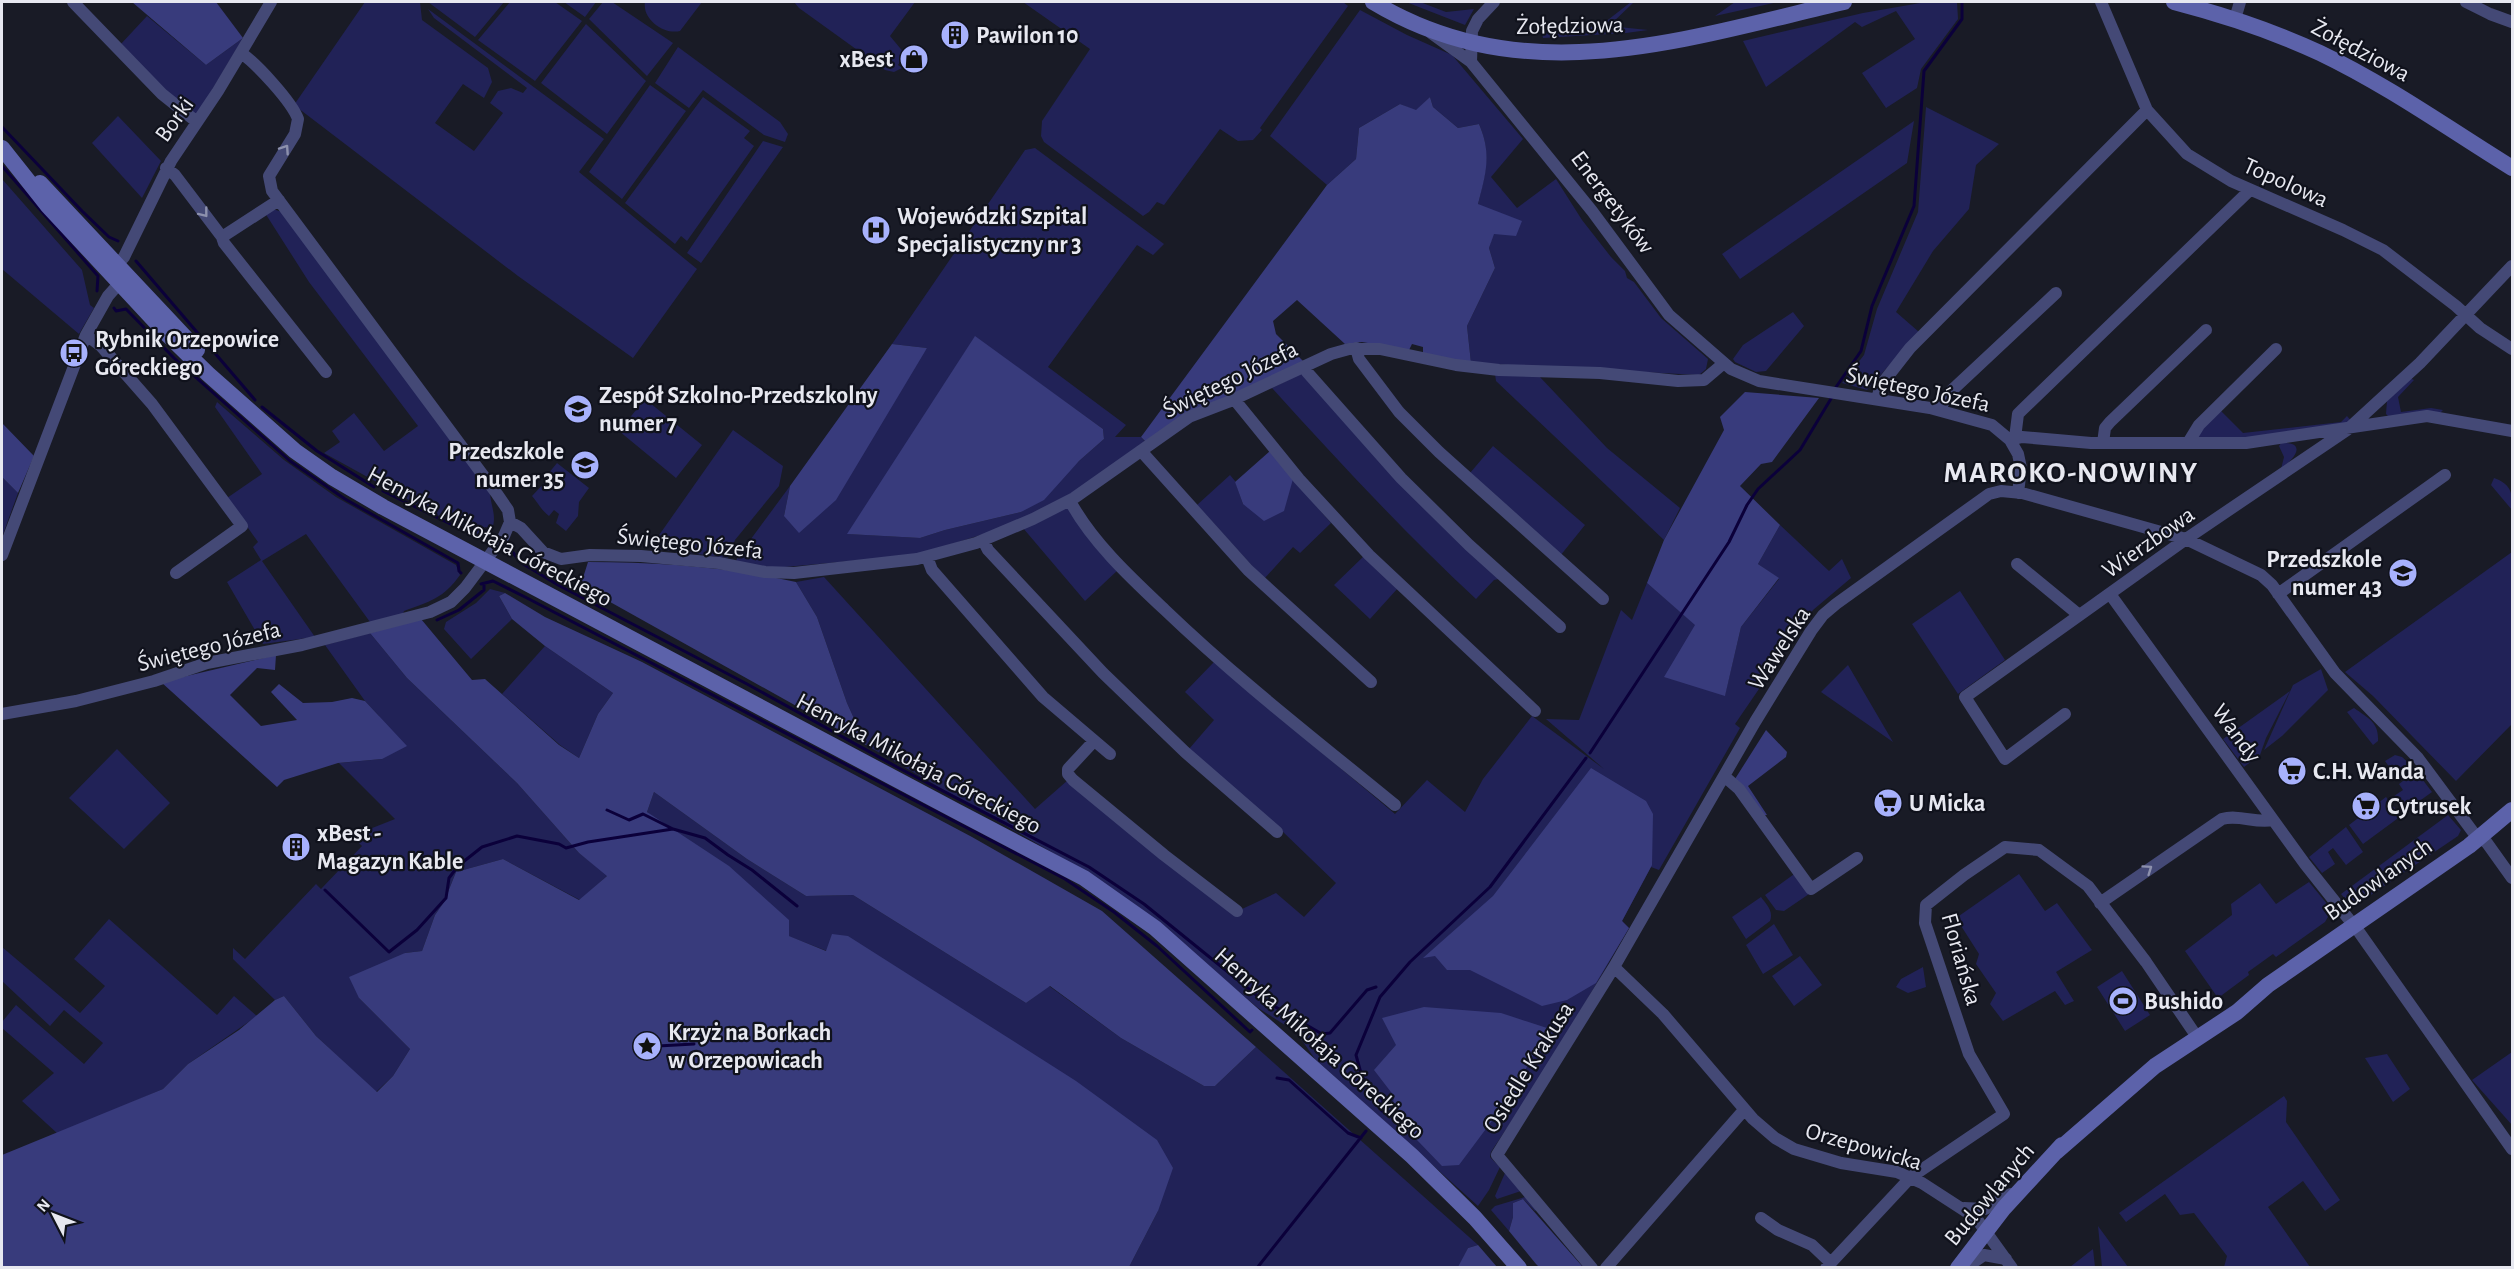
<svg xmlns="http://www.w3.org/2000/svg" width="2514" height="1269" viewBox="0 0 2514 1269" font-family="'Alegreya Sans',sans-serif">
  <rect width="100%" height="100%" fill="#191b26"/>
  <path fill="#212257" fill-rule="evenodd" d="M365 2H420L422 20 488 68 492 82 484 98 463 84 435 123 474 151 503 113 490 103 498 91 511 88 523 93 527 88 434 18 428 9 604 139 579 172 697 269 633 358 518 276 294 105Z
    M428 2H504L475 37Z
    M510 2H555L582 21 535 81 478 40Z
    M564 2H596L585 17Z
    M603 2H612L673 43 647 76 589 19Z
    M645 2H702L680 31C664 35 642 19 645 2Z
    M794 2H915L890 36 905 54 898 65 902 68 894 72 885 70 799 8Z
    M1023 2H1343L1348 6 1260 128 1262 130 1253 140 1238 141 1220 129 1164 205 1157 202 1149 212 1143 216 1044 142 1041 136 1042 121 1090 49Z
    M1406 2H1420L1446 12 1474 9 1465 25Z
    M1631 2H1634L1609 26 1648 30 1626 33 1543 38 1542 33 1600 26Z
    M1735 2H1778L1715 16Z
    M1926 2H1957L1958 19 1921 69 1917 88 1886 108 1862 73 1915 39 1896 11 1862 27 1855 22 1766 87 1743 41 1863 13Z
    M1360 10 1407 35 1452 55 1523 139 1491 177 1517 208 1556 179 1582 220 1611 257 1625 271 1627 278 1634 282 1661 318 1708 359 1706 369 1699 375 1471 363 1467 326 1495 268 1489 248 1493 234 1478 204C1485 174 1492 154 1479 124L1458 128 1433 107 1430 97 1416 111 1400 104 1359 128 1356 159 1327 185 1270 136Z
    M147 16 206 65 243 38 196 117 167 93 120 45Z
    M586 24 646 81 607 134 541 83Z
    M678 47 780 122 788 134 785 142 764 135 703 90 689 108 655 83Z
    M650 85 686 111 622 199 589 172Z
    M703 97 750 131 744 138 754 146 687 241 681 236 675 244 625 203Z
    M1926 107 1999 144 1976 165 1969 209 1933 251 1896 312 1919 332 1867 390 1842 383 1864 355 1877 309 1918 212Z
    M118 116 161 161 142 198 92 143Z
    M1914 121 1907 163 1740 279 1722 254Z
    M763 141 783 147 701 263 687 253Z
    M1035 148 1164 244 1153 255 1137 245 1048 367 1126 425 1115 437H1141L1146 443 1057 503 1009 526 917 555 774 568 736 562 740 548 748 543 790 486 784 516 927 348 892 344 1025 150ZM975 337 1103 429 1104 439 1021 512 945 530 920 538 848 534Z
    M2 179 82 270 90 305 94 308 79 334 2 269Z
    M273 209 282 212 490 493C491 507 497 516 492 529L485 527 478 534 429 511 324 453 340 442 332 431 354 413 384 451 418 426 309 282 265 213Z
    M1793 312 1804 326 1766 371 1756 372 1735 362 1733 359 1743 345Z
    M1304 372 1499 579 1494 580 1476 599C1404 532 1338 461 1272 388Z
    M1495 374 1539 376 1607 448 1680 508 1664 540 1496 381Z
    M2410 378 2414 380 2398 397 2401 412 2431 408 2443 410 2440 413 2388 416 2386 414 2387 401Z
    M645 399 702 445 676 478 619 431Z
    M217 402 284 460 336 497 456 565 460 575C444 598 429 602 404 611L402 616 370 622 306 534 262 561 315 637 263 644 227 582 261 560 253 547 258 542 227 498 262 474 215 407Z
    M2219 409 2243 433 2341 422 2347 416 2352 422 2269 437 2198 438 2199 431Z
    M733 430 783 466 779 486 735 540 728 558 650 548Z
    M2281 443C2309 442 2293 460 2281 469L2284 457 2279 446Z
    M1493 446 1585 525 1560 556 1470 473Z
    M557 463 589 488 579 502 578 516 566 531 556 523 559 514 554 510 549 516C541 510 538 503 532 496L550 477 548 474Z
    M1230 475 1235 481 1243 504 1293 479 1331 523 1300 553 1293 547 1264 579 1197 505Z
    M2 477 18 493 2 537Z
    M2494 478C2511 484 2513 493 2512 510L2491 485Z
    M1067 507 1119 569 1085 601 1023 528Z
    M1780 525 1829 571 1842 559 1851 578 1813 610 1735 724 1740 728 1659 870 1651 867 1622 921 1629 928 1548 1066 1491 1152 1490 1157 1500 1167 1489 1190 1478 1206 1315 1059 1296 1032 1258 1008 1168 932 1079 868 866 745 847 703 817 617 796 582 824 577 1035 809 1068 780 1242 909 1276 893 1304 917 1336 883 1281 830 1189 749 1214 720 1185 692 1214 662 1395 814 1427 780 1465 812 1483 779 1532 716 1604 769 1546 719 1579 720 1621 610 1632 620 1647 583 1696 625 1725 695 1741 627 1779 579 1758 564Z
    M2512 552V724L2456 781 2373 696 2345 672Z
    M1364 556 1398 588 1370 619 1334 585Z
    M490 589 505 593 499 596 512 619 471 659 444 629 446 622 476 603Z
    M1960 591 2005 660 1958 694 1912 624Z
    M370 633 407 678 517 783 579 853 608 875 580 900 503 859 456 872 444 902 435 915 422 951 405 953 359 998 410 1049 393 1076 376 1092 316 1036 284 996 275 1000 233 959V948L245 959 316 884 321 889 362 846 352 836 395 819 339 763 382 759 379 716 365 701 325 645Z
    M545 646 613 693 598 714 579 758 560 745 502 694Z
    M1848 665 1893 742 1821 692Z
    M2321 669 2328 690 2282 736 2264 750 2293 685Z
    M2290 691 2266 738 2260 755 2244 767 2223 739Z
    M2354 708C2368 718 2379 722 2378 741L2373 745 2347 712Z
    M117 749 170 803 124 849 69 798Z
    M2395 755 2402 757 2412 766 2397 778 2385 761Z
    M2416 771 2432 792 2407 810 2394 796 2403 790 2399 784Z
    M654 792 747 859 806 896 853 895 1026 1003 1049 986 1121 1038 1204 1086H1215L1256 1047 1478 1245 1468 1248 1459 1267H1129L1158 1211 827 951 788 936 647 812Z
    M2386 797 2401 816 2363 844 2349 825Z
    M2448 815 2461 830 2458 836 2362 901C2354 904 2346 901 2341 894Z
    M2346 827 2363 852 2346 865 2333 848 2328 852 2335 864 2322 873 2309 857Z
    M1797 872 1812 892 1784 911 1776 910 1765 895Z
    M2019 874 2045 911 2057 903 2092 950 2056 972 2074 1001 2065 1005 2055 991 2003 1021 1990 1004 1996 993 1976 964 1979 954 1956 918Z
    M2309 882 2332 910 2325 922 2276 957 2273 954 2248 972 2249 975 2218 998 2185 951 2232 915 2231 904 2260 883 2276 904Z
    M1761 897C1766 904 1774 911 1770 921L1746 939 1732 917Z
    M109 919 217 1015 234 996 257 1016 188 1064 163 1089 58 1134 22 1101 54 1073 2 1028V1022L16 1005 84 1064 103 1043 64 1010 50 1026 2 981V947L80 1013 105 986 74 959Z
    M1774 924 1793 955 1763 974 1746 945Z
    M1800 956 1822 985 1794 1006 1772 976Z
    M1923 967 1926 987 1908 993 1896 987 1901 979Z
    M2122 971 2150 1015 2125 1031 2097 987Z
    M2512 1052V1125L2472 1080Z
    M2387 1054 2410 1089 2393 1102 2365 1058Z
    M2284 1096 2287 1101 2286 1122 2340 1200 2325 1211 2303 1181 2268 1207 2310 1267H2224L2227 1256 2194 1213 2180 1215 2165 1194 2126 1222 2119 1213Z
    M1505 1173 1521 1191 1497 1199 1495 1196Z
    M1525 1197 1537 1209 1535 1211 1523 1199 1513 1203V1217L1509 1231 1491 1210 1495 1206Z
    M2098 1226 2128 1267H2102Z
    M2093 1249 2095 1267H2070Z"/>
  <path fill="#383b7c" d="M132 2H216L243 38 206 65Z
    M1430 97 1433 107 1458 128 1479 124C1492 154 1486 173 1478 204L1522 221 1516 236 1494 234 1489 248 1495 268 1467 326 1471 363 1423 353V347L1412 344 1409 350 1362 342 1345 344 1297 300 1273 321 1276 334 1303 361 1147 443 1141 437 1327 185 1356 159 1359 128 1400 104 1416 110Z
    M975 336 1103 429 1104 439 1079 461 1044 500 1021 512 945 530 920 538 847 534Z
    M892 344 927 348 836 500 799 533 784 516 790 486Z
    M1745 392 1819 398 1772 462 1761 464 1740 486 1780 525 1758 564 1779 578 1741 627 1725 696 1664 677 1695 625 1647 583 1664 540 1724 430 1720 417Z
    M2 423 34 456 18 493 2 477Z
    M1270 451 1293 479 1284 511 1264 521 1243 504 1235 482Z
    M588 562C659 562 727 567 796 582L817 617 847 703 866 745 603 598 582 581Z
    M505 593 545 617 642 662 972 837 1102 911 1256 1047 1215 1086H1204L1121 1038 1050 986 1026 1003 853 895 806 896 747 859 654 792 647 812 729 866 789 920V936L826 951 832 934 848 936 1076 1081 1157 1140 1173 1168 1158 1211 1129 1267 2 1268V1155L163 1089 188 1064 239 1030 275 1000 284 996 316 1036 377 1092 393 1076 410 1049 359 998 349 977 405 953 422 951 435 915 444 902 456 872 503 859 579 900 607 876 579 853 517 783 407 678 370 633 421 619 472 680 485 679 559 745 579 758 598 714 613 693 545 646 512 619 499 596Z
    M276 655 275 670 257 668 230 695 261 726 297 720 271 692 279 684 303 703 332 702 352 698 365 701 407 746 382 759 338 763 284 780 277 787 161 682Z
    M1766 730 1787 752 1786 757 1748 786 1767 815H1764L1735 779Z
    M1591 768 1646 801 1653 814 1652 865 1622 921 1629 928 1596 983 1567 1000 1542 1006 1470 970H1447L1435 956 1423 958 1493 896Z
    M1424 1007 1501 1013 1547 1028 1515 1090 1459 1165 1442 1166 1392 1114 1394 1096 1374 1070 1396 1045 1382 1018Z
    M1523 1199 1582 1266 1540 1268 1536 1264 1509 1231 1513 1217V1203Z
    M1478 1245 1497 1267H1458L1468 1248Z"/>
  <g fill="none" stroke-linecap="round" stroke-linejoin="round">
    <path stroke="#0b003a" stroke-width="3" d="M2 127 82 211 109 237 118 241
      M2 166 98 276 97 291
      M136 261 255 400
      M114 308 116 311 126 309 174 358 290 461 345 499 458 563 459 571 461 573
      M1834 390 1861 351 1872 306 1914 206 1924 71 1962 19V3
      M262 407 317 451 374 487
      M383 491 473 535 478 537 485 531 489 533
      M509 547 520 562 558 585 747 684 897 767 1089 867 1144 904 1260 998 1322 1034 1330 1033 1367 990 1376 987
      M481 584 493 581 527 598 1065 879 1114 912 1157 946 1250 1032 1252 1030
      M437 620 459 610 484 590V585
      M1590 753 1729 542 1747 505 1758 489 1800 450 1832 397
      M607 810 629 820 643 814 673 829
      M325 890 389 952 417 930 446 898 449 878 458 866 482 847 517 836 559 844 566 848 588 842 673 829 705 838 728 855 752 870 797 906
      M658 1046 694 1044
      M1277 1078 1289 1080 1348 1133 1361 1138
      M1382 1111 1383 1100 1362 1077 1356 1055 1380 997 1410 962 1490 887 1586 758
      M1257 1268 1366 1131"/>
    <path stroke="#444976" stroke-width="12" d="M73 2 162 94 197 122
      M2101 2 2147 110 2187 154 2231 181 2343 230 2383 250 2456 306 2480 328 2512 349
      M2466 2 2490 14 2512 22
      M2235 19 2240 2
      M1431 33 1471 62 1592 211 1669 315 1731 369 1759 381 1930 408 1992 425 2010 440 2018 454 2021 468 2018 493
      M241 53C256 63 292 102 298 119L295 134 269 176 272 191 497 494 508 510 510 522
      M1471 62 1472 31 1478 19 1494 2
      M166 168 175 175 222 237 279 200
      M222 237 224 243 326 372
      M112 271 124 257 171 161 218 91 271 2
      M86 335 101 346 152 404 242 526 176 573
      M1356 348 1359 359 1399 412 1439 452 1603 599
      M1305 366 1307 372 1401 478 1469 545 1560 627
      M1234 399 1299 479 1369 555 1535 711
      M1877 399 1881 385 1910 348 2147 110
      M1939 410 1949 393 2056 293
      M2015 438 2018 414 2022 410 2250 190
      M2010 440 2022 437 2091 443H2246L2427 416 2512 431
      M2103 443 2105 428 2110 422 2206 330
      M2188 443 2199 425 2276 349
      M1142 452 1248 570 1371 682
      M1070 501C1092 542 1131 578 1165 610 1238 680 1317 741 1395 805
      M983 540 988 550 1103 673 1185 752 1277 832
      M2 555 86 335 108 296 125 277
      M927 557 932 570 1043 697 1110 754
      M2017 564 2079 615
      M2110 594 2305 864 2359 932 2512 1149
      M2278 594 2445 475
      M2 714 76 701 154 681 207 663 302 645 430 612 451 602 465 588 504 536 510 522 521 528 543 552 561 559 590 555 641 556 719 563 765 572 794 573 917 559 976 543 1033 519 1074 498 1189 417 1228 402 1331 354 1349 349H1380L1456 365 1499 370 1600 373 1678 381 1704 380 1724 363
      M2065 714 2005 759 1965 697 2186 539 2347 430 2420 363 2512 266
      M1094 741 1068 769V774L1073 780 1164 855 1237 911
      M1724 776 1739 789 1811 889 1857 858
      M2100 903 2222 819C2239 814 2256 824 2273 820
      M1964 1208 1985 1209 2011 1194
      M1761 1218 1778 1230 1812 1245 1831 1263
      M1592 1268 1497 1155 1614 967
      M1606 1268 1744 1110
      M1826 1268 1911 1177 2004 1114 1969 1054 1925 923 1926 905 1964 875 2005 847 2039 850 2088 886 2146 962 2197 1037
      M1965 1268 1984 1255 2006 1259
      M2012 1268 1976 1218 1922 1183 1897 1172 1841 1163 1794 1149 1775 1138 1753 1119 1663 1014 1614 967 1755 722 1811 631 1823 615 1836 604 1989 494 2001 491 2022 493 2186 539 2261 575 2272 585 2335 673 2418 758 2473 832 2487 843 2512 878"/>
    <path stroke="#5c62aa" stroke-width="16" d="M1373 2C1526 94 1684 39 1844 2
      M2174 2C2224 15 2273 31 2320 53 2387 85 2449 129 2512 168
      M2 148 48 206 168 335 208 374 295 451 332 477 383 507 956 811 1084 878 1155 928 1412 1156 1475 1218 1519 1268
      M40 183 197 350
      M2056 1152 2155 1066 2237 1012 2268 985 2469 846 2512 810
      M1958 1268 2004 1208 2062 1145"/>
  </g>
  <defs><path id="oneway-chevron" d="M-2-3.5L2.5 0L-2 3.5" fill="none" stroke-width="1.6" stroke-linecap="round" stroke-linejoin="round" transform="scale(1.5)"/></defs>
  <g stroke="#8d91ad">
    <use href="#oneway-chevron" transform="translate(285 149) rotate(-56)"/>
    <use href="#oneway-chevron" transform="translate(204 213) rotate(52)"/>
    <use href="#oneway-chevron" transform="translate(2148 869) rotate(-35)"/>
  </g>
  <defs>
    <g id="building-disc" transform="scale(1.5)"><circle r="9.5" fill="#a7b1fc" stroke="#10121c"/><path d="M-4-6H4V6H1V3H-1V6H-4ZM-2.5-4.3h1.7v1.8h-1.7ZM.8-4.3h1.7v1.8H.8ZM-2.5-1h1.7V.8h-1.7ZM.8-1h1.7V.8H.8Z" fill="#111"/></g>
    <g id="shop-disc" transform="scale(1.5)"><circle r="9.5" fill="#a7b1fc" stroke="#10121c"/><path d="M-5-2.5h2.3a2.7 3.5 0 0 1 5.4 0H5L5.5 6h-11ZM-1.5-2.5h3a1.5 2.3 0 0 0-3 0Z" fill="#111"/></g>
    <g id="hospital-disc" transform="scale(1.5)"><circle r="9.5" fill="#a7b1fc" stroke="#10121c"/><path d="M-5-5h3v3.5h4V-5h3V5h-3V1.5h-4V5h-3Z" fill="#111"/></g>
    <g id="bus-disc" transform="scale(1.5)"><circle r="9.5" fill="#a7b1fc" stroke="#10121c"/><path d="M-5-6H5V4H4V6H2V4H-2V6H-4V4H-5ZM-3.5-4V0h7V-4ZM-3.5 1.2v1.5H-2V1.2ZM2 1.2v1.5H3.5V1.2Z" fill="#111"/></g>
    <g id="school-disc" transform="scale(1.5)"><circle r="9.5" fill="#a7b1fc" stroke="#10121c"/><path d="M0-5L7-2L0 1L-7-2ZM-4 1L0 2.5L4 1V4Q0 6-4 4Z" fill="#111"/></g>
    <g id="supermarket-disc" transform="scale(1.5)"><circle r="9.5" fill="#a7b1fc" stroke="#10121c"/><path d="M-6-5.5h2.5l.6 2H6L4.5 2H-2.5L-4.4-4H-6ZM-1.5 3.2a1.3 1.3 0 1 0 .1 0ZM3 3.2a1.3 1.3 0 1 0 .1 0Z" fill="#111"/></g>
    <g id="stadium-disc" transform="scale(1.5)"><circle r="9.5" fill="#a7b1fc" stroke="#10121c"/><path d="M0-5a6.5 5 0 1 0 0 10a6.5 5 0 1 0 0-10ZM-3.5-1.8h7v3.6h-7Z" fill="#111"/></g>
    <g id="sight-disc" transform="scale(1.5)"><circle r="9.5" fill="#a7b1fc" stroke="#10121c"/><path d="M0-6L1.8-2.2L6-1.7L2.9 1.2L3.7 5.4L0 3.3L-3.7 5.4L-2.9 1.2L-6-1.7L-1.8-2.2Z" fill="#111"/></g>
  </defs>
  <g fill-rule="evenodd">
    <use href="#building-disc" x="955" y="35"/>
    <use href="#shop-disc" x="914" y="59"/>
    <use href="#hospital-disc" x="876" y="230"/>
    <use href="#bus-disc" x="74" y="353"/>
    <use href="#school-disc" x="578" y="409"/>
    <use href="#school-disc" x="585" y="465"/>
    <use href="#school-disc" x="2403" y="573"/>
    <use href="#supermarket-disc" x="2292" y="771"/>
    <use href="#supermarket-disc" x="1888" y="803"/>
    <use href="#supermarket-disc" x="2366" y="806"/>
    <use href="#building-disc" x="296" y="847"/>
    <use href="#stadium-disc" x="2123" y="1001"/>
    <use href="#sight-disc" x="647" y="1046"/>
  </g>
  <g text-anchor="middle" stroke-width="4.5" stroke-linejoin="round" paint-order="stroke">
    <g font-size="24" fill="#e7e8f0" stroke="#10121c">
      <text transform="translate(1570 25) rotate(-1)" y="8">Żołędziowa</text>
      <text transform="translate(2361 50) rotate(28)" y="8">Żołędziowa</text>
      <text transform="translate(174 119) rotate(-55)" y="8">Borki</text>
      <text transform="translate(2286 182) rotate(24)" y="8">Topolowa</text>
      <text transform="translate(1613 202) rotate(53)" y="8">Energetyków</text>
      <text transform="translate(1230 379) rotate(-26)" y="8">Świętego Józefa</text>
      <text transform="translate(1918 389) rotate(12)" y="8">Świętego Józefa</text>
      <text transform="translate(490 536) rotate(28)" y="8">Henryka Mikołaja Góreckiego</text>
      <text transform="translate(2148 542) rotate(-35)" y="8">Wierzbowa</text>
      <text transform="translate(690 543) rotate(6)" y="8">Świętego Józefa</text>
      <text transform="translate(209 646) rotate(-14)" y="8">Świętego Józefa</text>
      <text transform="translate(1779 648) rotate(-57)" y="8">Wawelska</text>
      <text transform="translate(2237 733) rotate(54)" y="8">Wandy</text>
      <text transform="translate(919 763) rotate(28)" y="8">Henryka Mikołaja Góreckiego</text>
      <text transform="translate(2378 879) rotate(-35)" y="8">Budowlanych</text>
      <text transform="translate(1962 959) rotate(74)" y="8">Floriańska</text>
      <text transform="translate(1320 1043) rotate(42)" y="8">Henryka Mikołaja Góreckiego</text>
      <text transform="translate(1528 1067) rotate(-58)" y="8">Osiedle Krakusa</text>
      <text transform="translate(1864 1146) rotate(16)" y="8">Orzepowicka</text>
      <text transform="translate(1989 1194) rotate(-50)" y="8">Budowlanych</text>
    </g>
    <g font-size="24" font-weight="bold" fill="#e7e8f0" stroke="#10121c" text-anchor="start">
      <text x="976" y="43">Pawilon 10</text>
      <text x="893" y="67" text-anchor="end">xBest</text>
      <text x="897" y="224">Wojewódzki Szpital<tspan x="897" dy="28">Specjalistyczny nr 3</tspan></text>
      <text x="95" y="347">Rybnik Orzepowice<tspan x="95" dy="28">Góreckiego</tspan></text>
      <text x="599" y="403">Zespół Szkolno-Przedszkolny<tspan x="599" dy="28">numer 7</tspan></text>
      <text x="564" y="459" text-anchor="end">Przedszkole<tspan x="564" dy="28">numer 35</tspan></text>
      <text x="2382" y="567" text-anchor="end">Przedszkole<tspan x="2382" dy="28">numer 43</tspan></text>
      <text x="2313" y="779">C.H. Wanda</text>
      <text x="1909" y="811">U Micka</text>
      <text x="2387" y="814">Cytrusek</text>
      <text x="317" y="841">xBest -<tspan x="317" dy="28">Magazyn Kable</tspan></text>
      <text x="2144" y="1009">Bushido</text>
      <text x="668" y="1040">Krzyż na Borkach<tspan x="668" dy="28">w Orzepowicach</tspan></text>
    </g>
    <g font-size="30" font-weight="bold" letter-spacing="1.5" fill="#e7e8f0" stroke="#10121c">
      <text x="2071" y="482">MAROKO-NOWINY</text>
    </g>
  </g>
  <rect width="2514" height="1269" fill="none" stroke="#e7e8f0" stroke-width="6"/>
  <g transform="translate(54 1215) rotate(312)" stroke="#10121c" stroke-width="4.5" paint-order="stroke">
  <path d="M0-4.5L10 22L0 15L-10 22Z" fill="#e7e8f0"/>
  <text y="-9" font-size="16" font-weight="bold" text-anchor="middle" fill="#e7e8f0">N</text>
  </g>
</svg>
